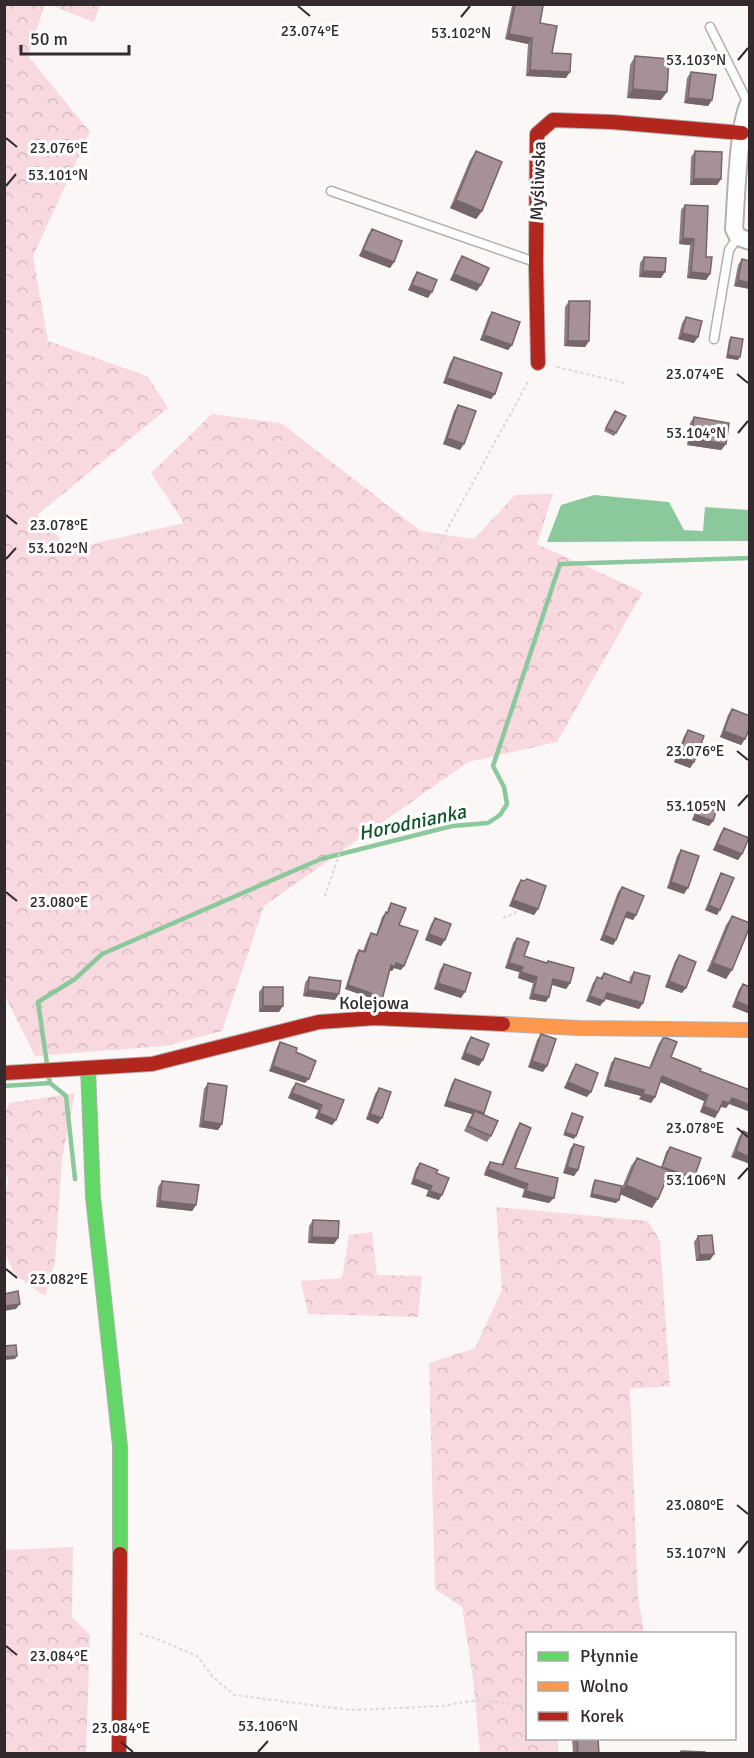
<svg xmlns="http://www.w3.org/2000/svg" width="754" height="1758" viewBox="0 0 754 1758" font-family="Signika,sans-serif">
  <defs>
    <pattern id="forest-crowns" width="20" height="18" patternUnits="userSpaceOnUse" patternTransform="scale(1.5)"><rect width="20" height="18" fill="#f8d9df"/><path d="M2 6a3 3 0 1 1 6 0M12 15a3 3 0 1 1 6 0" fill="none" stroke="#d5bac0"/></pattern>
  </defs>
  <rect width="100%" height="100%" fill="#fcf7f7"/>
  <path fill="url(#forest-crowns)" d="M45 4 28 56 90 132 33 256 48 341 147 376 168 408 37 515 70 549 184 523 151 473 212 414 281 423 421 531 474 539 515 495 553 494 537 544 643 592 557 742 468 762 264 906 222 1031 165 1046 35 1056 4 994V5Z
    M50 5H100L94 22Z
    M75 1093 62 1158 55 1263 45 1296 15 1275 5 1254V1200L8 1181 5 1172 4 1116 9 1103Z
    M496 1207 648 1221 660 1241 670 1386 630 1389 638 1597 644 1633 528 1634V1738L558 1739V1753H480L473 1679 462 1607 435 1589 429 1363 475 1348 502 1290Z
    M372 1232 377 1275 422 1276 418 1317 308 1314 301 1281 342 1278 349 1235Z
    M73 1547 72 1617 90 1635 86 1753H5V1550Z"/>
  <path fill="#8bc89c" d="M594 495 669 502 684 530 703 531 705 507 749 510V541L547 542 561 505Z"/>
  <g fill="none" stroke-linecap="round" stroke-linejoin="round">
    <path stroke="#8bc89c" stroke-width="4.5" d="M47 1064 38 1002 75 979 102 954 321 859 452 826 488 823 500 815 507 804 504 787 493 766 560 564 750 558
      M50 1083 66 1096 75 1179
      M4 1086 50 1083 49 1078"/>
    <g stroke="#b5b0b0" stroke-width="11">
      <path id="lane" d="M710 27 748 103
        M331 191 535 262
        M714 339 729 250 738 237"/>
    </g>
    <g stroke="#b5b0b0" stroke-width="20">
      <path id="street" d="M750 102C738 119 736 204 734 229L738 237 750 241"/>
    </g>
    <g stroke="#b5b0b0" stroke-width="16">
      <path id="fast" d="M88 1068 93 1197 120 1446V1554"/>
    </g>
    <g stroke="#b5b0b0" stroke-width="16">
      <path id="slow" d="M503 1024 578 1028 750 1030"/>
    </g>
    <g stroke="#b5b0b0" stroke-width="16">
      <path id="jam" d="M538 363 536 263 537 134 553 120 612 122 742 133
        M4 1073 152 1064 319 1022 375 1018 503 1024
        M119 1754 120 1554"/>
    </g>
    <path stroke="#d8d6d7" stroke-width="2" stroke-dasharray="3 3" stroke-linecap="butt" d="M557 367 624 383
      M437 548 529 380
      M325 896 344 840
      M503 918 515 913 517 909
      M140 1634 160 1640 197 1656 213 1677 234 1695 351 1710 441 1706 479 1700 528 1706"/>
    <use href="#lane" stroke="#fffefe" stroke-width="8"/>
    <use href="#street" stroke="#fffefe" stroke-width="16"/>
    <use href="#fast" stroke="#63d668" stroke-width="14"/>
    <use href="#slow" stroke="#ff974d" stroke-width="14"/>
    <use href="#jam" stroke="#b3261e" stroke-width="14"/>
  </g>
  <path fill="#8e7d82" d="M513 4H536L540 23 552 53 566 78 526 76 528 44 505 39 512 6Z
    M635 56 661 100 627 98 630 65Z
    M691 72 712 100 708 106 684 103 687 78Z
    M476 151 482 211 476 219 450 208 470 160Z
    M695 151 721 179 717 185H690L691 157Z
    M750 199V228H749L748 201Z
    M685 205 706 257 710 274 706 280 687 278 690 245 679 244 681 210Z
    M372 229 394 262 390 268 359 256 368 235Z
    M462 256 477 291 450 280 458 262Z
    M644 257 661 278 639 277 640 263Z
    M742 259 750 289 734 286 738 265Z
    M417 272 428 298 408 290 413 278Z
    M569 301 589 341 585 347 564 346 565 307Z
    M492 312 512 345 508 350 480 340 488 318Z
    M686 317 694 343 678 339 682 323Z
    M731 337 738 360 726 358 729 340Z
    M454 357 495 394 491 399 443 383 450 363Z
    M458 405 460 450 443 444 454 411Z
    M613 413 616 433 614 436 604 431Z
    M694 417 726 444 721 450 687 445 690 423Z
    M732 709 745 739 741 745 720 737 728 715Z
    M688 730 694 762 690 768 674 762 684 736Z
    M701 800 713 821 709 826 692 820 697 806Z
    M724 828 742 854 738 860 713 850 720 834Z
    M681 850 684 894 667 888 677 856Z
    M721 873 717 915 705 910 718 878Z
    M521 880 538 909 534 915 509 906 517 886Z
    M622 887 636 915 633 920 625 917 616 940 613 945 600 940 618 892Z
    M391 903 399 925 401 970 394 968 392 971 390 970 382 1000 379 1004 367 1002 368 997 345 989 356 954 359 950 363 951 368 938 371 933 376 935 382 917 386 912 387 913 388 908Z
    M732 916 726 979 707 971 726 925Z
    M435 918 441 946 425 940 431 924Z
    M517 938 524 956 546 963 548 961 570 983 566 989 552 985 546 1002 529 999 533 983 518 978 519 972 505 968 513 943Z
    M679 955 682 993 665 987 675 961Z
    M444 964 461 998 434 989 440 970Z
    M634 972 643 1003 639 1009 605 999 600 1006 586 1001 593 983 597 977 600 978 604 973 629 982 630 977Z
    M309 977 335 1000 303 996 305 983Z
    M743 984 750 987 732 1007 739 989Z
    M263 987 279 1012H259V992Z
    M541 1034 543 1072 528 1067 537 1040Z
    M471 1037 479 1066 461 1059 467 1043Z
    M663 1038 671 1057 700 1071 729 1104 726 1108 721 1107 715 1118 700 1112 704 1101 660 1082 655 1097 651 1103 639 1099 641 1096 604 1086 611 1063 615 1058 649 1068 659 1043Z
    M280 1042 296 1052 305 1083 269 1071 277 1047Z
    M576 1064 587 1097 564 1088 572 1070Z
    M455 1079 484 1113 483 1114 491 1136 487 1142 464 1131 472 1114 444 1106 452 1083Z
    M208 1083 222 1124 218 1130 199 1127 204 1089Z
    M296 1083 336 1120 332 1125 315 1118 318 1110 288 1098 292 1088Z
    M379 1088 378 1124 366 1119 375 1094Z
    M520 1123 515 1168 549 1203 522 1197 524 1189 484 1175 486 1168 490 1162 501 1165 516 1129Z
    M743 1131 750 1134 731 1157 739 1137Z
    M574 1144 578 1170 574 1176 563 1173 570 1149Z
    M670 1147 691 1183 668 1175 652 1208 620 1194 616 1203 590 1197 593 1183 595 1180 621 1190 631 1166 637 1158 661 1168 666 1152Z
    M420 1163 436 1173 439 1200 426 1196 428 1190 411 1184 416 1168Z
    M162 1181 196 1205 192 1211 156 1207 158 1187Z
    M313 1220 338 1238 334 1244 308 1243 309 1226Z
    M698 1236 714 1254 710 1260 696 1261 694 1242Z
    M572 1738H598L599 1754H573Z"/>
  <path fill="#74666a" d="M509 34 532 38 528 44 505 39Z
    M530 70 570 72 566 78 526 76Z
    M633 89 667 92 661 100 627 98Z
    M688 98 712 100 708 106 684 103Z
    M694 179H721L717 185H690Z
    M456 200 482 211 476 219 450 208Z
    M683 238 694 239 690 245 679 244Z
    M363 250 394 262 390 268 359 256Z
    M643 271 665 272 661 278 639 277Z
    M691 272 710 274 706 280 687 278Z
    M454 274 481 285 477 291 450 280Z
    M738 280 750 283V289L734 286Z
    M412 285 432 292 428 298 408 290Z
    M682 333 698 337 694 343 678 339Z
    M484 335 512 345 508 350 480 340Z
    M568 341H589L585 347 564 346Z
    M728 355 740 357 738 360 726 358Z
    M447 378 495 394 491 399 443 383Z
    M447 438 464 444 460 450 443 444Z
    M691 439 726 444 721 450 687 445Z
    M724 731 745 739 741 745 720 737Z
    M678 756 694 762 690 768 674 762Z
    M696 815 713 821 709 826 692 820Z
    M717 844 742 854 738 860 713 850Z
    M671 882 688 888 684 894 667 888Z
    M513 900 538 909 534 915 509 906Z
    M709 905 720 910 717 915 705 910Z
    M627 912 636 915 633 920 624 917Z
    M429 934 445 940 441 946 425 940Z
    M604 935 616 940 613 945 600 940Z
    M396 963 404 966 401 970 394 968 392 971 388 970 391 965Z
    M509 963 523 967 519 972 505 968Z
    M713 963 732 970 726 979 707 971Z
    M521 972 537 977 533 983 518 978Z
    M553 979 570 983 566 989 550 984Z
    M669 981 686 988 682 993 665 987Z
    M438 983 465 992 461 998 434 989Z
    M348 985 371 993 368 997 345 989Z
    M308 990 339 994 335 1000 303 996Z
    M607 993 643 1003 639 1009 603 998Z
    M533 994 549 997 546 1002 529 999Z
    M590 996 604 1001 600 1006 586 1001Z
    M370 998 382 1000 379 1004 367 1002Z
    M736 1001 750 1007V1014L732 1007Z
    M263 1006H283L279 1012H259Z
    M465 1053 483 1060 479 1066 461 1059Z
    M532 1061 547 1066 543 1072 528 1067Z
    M273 1066 309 1079 305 1083 269 1071Z
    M662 1076 708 1095 704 1101 658 1081Z
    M608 1080 644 1090 641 1096 604 1086Z
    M568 1082 591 1092 587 1097 564 1088Z
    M292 1093 322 1105 318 1110 288 1098Z
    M643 1094 655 1097 651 1103 639 1099Z
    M732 1098 750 1105V1112L729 1104 726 1108 719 1106 723 1101Z
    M447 1101 484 1113 480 1117 475 1111 472 1114 444 1106Z
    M704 1106 718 1112 715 1118 700 1112Z
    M319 1113 336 1120 332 1125 315 1118Z
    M370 1114 382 1118 378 1124 366 1119Z
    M203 1121 222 1124 218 1130 199 1127Z
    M565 1132 576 1136 574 1139 563 1135Z
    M736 1151 750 1157V1164L731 1157Z
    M567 1167 578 1170 574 1176 563 1173Z
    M662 1167 694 1178 691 1183 659 1172Z
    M488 1169 528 1184 524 1189 484 1175Z
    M414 1179 432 1186 428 1190 411 1184Z
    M626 1185 658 1199 652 1208 620 1194Z
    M430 1191 442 1195 439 1200 426 1196Z
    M526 1191 554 1198 549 1203 522 1197Z
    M592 1194 619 1200 616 1203 590 1197Z
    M160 1201 196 1205 192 1211 156 1207Z
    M312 1237 338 1238 334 1244 308 1243Z
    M714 1254 710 1260 696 1261 700 1255Z
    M20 1304 16 1309 4 1311V1306Z
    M17 1356 15 1359 4 1360V1357Z"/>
  <path fill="#a59197" stroke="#74666a" stroke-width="1.5" d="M515 4H536L543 6 540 23 557 26 552 53 571 54 570 72 530 70 532 38 509 34Z
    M635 56 669 59 667 92 633 89Z
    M691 72 716 75 712 100 688 98Z
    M476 151 502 162 482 211 456 200Z
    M695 151 722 152 721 179H694Z
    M685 205 708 206 706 257H712L710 274 691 272 694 239 683 238Z
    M372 229 402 241 394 262 363 250Z
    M462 256 489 268 481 285 454 274Z
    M644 257 666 258 665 272 643 271Z
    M742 259 750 261V283L738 280Z
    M417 272 437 280 432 292 412 285Z
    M569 301H590L589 341H568Z
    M492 312 520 322 512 345 484 335Z
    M686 317 702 321 698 337 682 333Z
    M731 337 743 339 740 357 728 355Z
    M454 357 502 373 495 394 447 378Z
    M458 405 476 411 464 444 447 438Z
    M615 411 626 416 616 433 606 428Z
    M694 417 729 423 726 444 691 439Z
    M732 709 750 716V727L745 739 724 731Z
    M688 730 704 736 694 762 678 756Z
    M701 800 718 806 713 821 696 815Z
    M724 828 749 838 742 854 717 844Z
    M681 850 699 856 688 888 671 882Z
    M721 873 734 878 720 910 709 905Z
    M527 879 546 886 538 909 513 900 521 880 524 881Z
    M622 887 644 896 636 915 627 912 616 940 604 935Z
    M391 903 406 908 399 925 418 931 404 966 396 963 395 967 391 965 382 1000 370 998 371 993 348 985 359 950 365 952 371 933 377 935 386 912 388 913Z
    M732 916 750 923V926L732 970 713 963Z
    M435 918 451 924 445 940 429 934Z
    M517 938 529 942 524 956 547 963 548 961 574 968 570 983 553 979 549 997 533 994 537 977 521 972 523 967 509 963Z
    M679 955 696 962 686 988 669 981Z
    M444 964 471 973 465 992 438 983Z
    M634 972 650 976 643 1003 607 993 604 1001 590 996 597 977 602 979 604 973 631 983Z
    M309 977 341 981 339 994 308 990Z
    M743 984 750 987V1007L736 1001Z
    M263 987H283V1006H263Z
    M541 1034 556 1039 547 1066 532 1061Z
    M471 1037 489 1044 483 1060 465 1053Z
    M663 1038H667L677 1042 671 1057 701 1069 700 1071 750 1090V1105L732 1098 729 1103 723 1101 718 1112 704 1106 708 1095 662 1076 655 1097 643 1094 644 1090 608 1080 615 1058 650 1068Z
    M280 1042 297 1048 296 1052 316 1061 309 1079 273 1066Z
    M576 1064 598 1073 591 1092 568 1082Z
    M455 1079 491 1092 484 1113 447 1101Z
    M208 1083 227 1086 222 1124 203 1121Z
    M296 1083 344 1100 336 1120 319 1113 322 1105 292 1093Z
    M379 1088 391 1092 382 1118 370 1114Z
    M475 1111 498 1121 491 1136 468 1126Z
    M572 1113 583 1117 576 1136 565 1132Z
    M520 1123 531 1128 515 1168 558 1178 554 1198 526 1191 528 1184 488 1169 490 1162 503 1165Z
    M743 1131 750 1134V1157L736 1151Z
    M574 1144 584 1147 578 1170 567 1167Z
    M670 1147 701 1158 694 1178 662 1167Z
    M637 1158 670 1171 658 1199 626 1185Z
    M420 1163 438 1170 436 1173 449 1178 442 1195 430 1191 432 1186 414 1179Z
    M595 1180 622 1186 619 1200 592 1194Z
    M162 1181 199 1185 196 1205 160 1201Z
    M313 1220 339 1221 338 1238 312 1237Z
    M712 1235 714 1254 700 1255 698 1236Z
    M18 1291 20 1304 4 1306V1294Z
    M16 1345 17 1356 4 1357V1346Z
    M577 1738H598L599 1754H578Z
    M681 1751 705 1752V1754H681Z"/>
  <path fill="none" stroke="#322a2c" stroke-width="2" d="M298 6 310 16M461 17 470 6M738 60 748 48M6 138 17 147M6 186 16 174M737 374 748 383M738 433 748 421M6 515 17 524M6 559 16 548M737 751 748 760M738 806 748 795M6 892 17 901M737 1128 748 1137M738 1179 748 1168M6 1269 17 1278M737 1505 748 1514M738 1553 748 1541M6 1646 17 1655M121 1742 133 1752M258 1752 268 1741"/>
  <g text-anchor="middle" stroke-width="6" stroke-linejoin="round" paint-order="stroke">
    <g font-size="18" fill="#322a2c" stroke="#fff">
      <text transform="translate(538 181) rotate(-88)" y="6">Myśliwska</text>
      <text x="374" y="1009">Kolejowa</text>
    </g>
    <g font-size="20" font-style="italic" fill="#12542a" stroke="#fff">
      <text transform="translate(412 822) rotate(-12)" y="7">Horodnianka</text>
    </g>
  </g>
  <g font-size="15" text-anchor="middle" fill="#322a2c" stroke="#fff" stroke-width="6" stroke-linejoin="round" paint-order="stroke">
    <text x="310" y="36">23.074°E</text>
    <text x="461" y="38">53.102°N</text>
    <text x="696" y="65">53.103°N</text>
    <text x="59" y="153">23.076°E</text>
    <text x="58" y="180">53.101°N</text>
    <text x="695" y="379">23.074°E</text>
    <text x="696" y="438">53.104°N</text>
    <text x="59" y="530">23.078°E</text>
    <text x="58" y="553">53.102°N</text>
    <text x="695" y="756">23.076°E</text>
    <text x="696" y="811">53.105°N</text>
    <text x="59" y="907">23.080°E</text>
    <text x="695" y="1133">23.078°E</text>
    <text x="696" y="1185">53.106°N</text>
    <text x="59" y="1284">23.082°E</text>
    <text x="695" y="1510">23.080°E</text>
    <text x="696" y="1558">53.107°N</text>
    <text x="59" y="1661">23.084°E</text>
    <text x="268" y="1731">53.106°N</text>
    <text x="121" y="1733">23.084°E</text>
  </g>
  <rect width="754" height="1758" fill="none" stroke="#322a2c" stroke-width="12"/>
  <rect x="526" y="1632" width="210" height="108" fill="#ffffff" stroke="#adaaab" stroke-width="1.5"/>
  <rect x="538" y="1652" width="30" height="9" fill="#63d668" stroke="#adaaab" stroke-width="1.5"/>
  <text x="580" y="1662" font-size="18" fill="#322a2c">Płynnie</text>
  <rect x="538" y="1682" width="30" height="9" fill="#ff974d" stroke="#adaaab" stroke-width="1.5"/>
  <text x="580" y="1692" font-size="18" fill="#322a2c">Wolno</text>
  <rect x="538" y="1712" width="30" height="9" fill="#b3261e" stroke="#adaaab" stroke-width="1.5"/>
  <text x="580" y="1722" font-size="18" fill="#322a2c">Korek</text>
  <path d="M21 45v9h108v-9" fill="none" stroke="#322a2c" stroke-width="3"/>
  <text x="30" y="45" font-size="18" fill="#322a2c" stroke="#ffffff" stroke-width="4.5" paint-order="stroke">50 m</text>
</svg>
